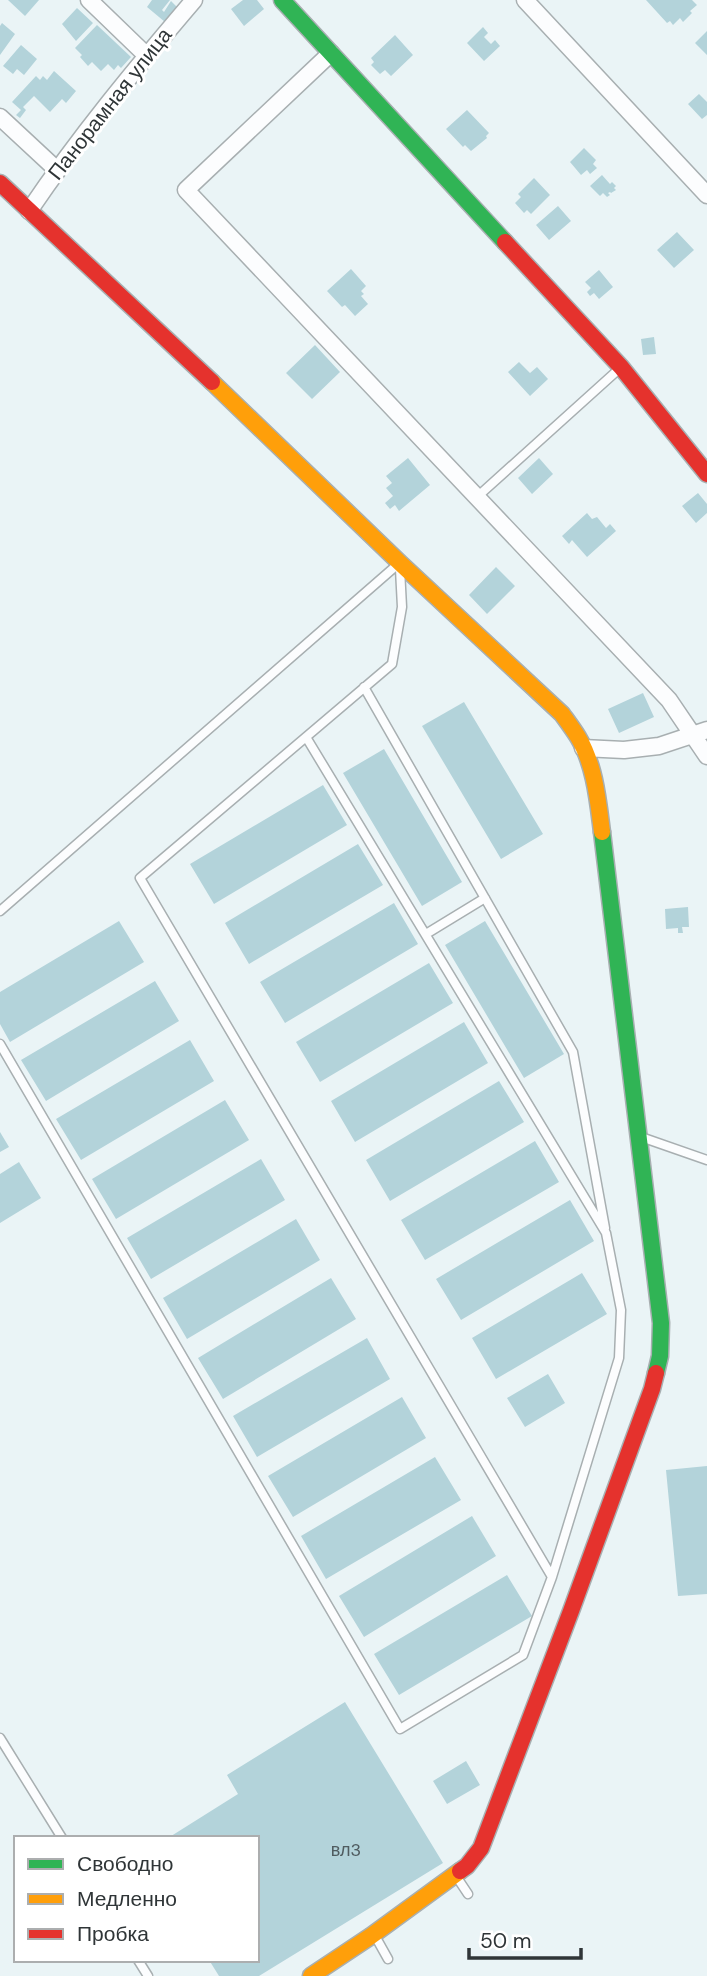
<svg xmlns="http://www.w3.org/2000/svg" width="707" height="1976" viewBox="0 0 707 1976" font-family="'DM Sans',sans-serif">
  <rect width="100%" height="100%" fill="#eaf4f6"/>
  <path fill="#b3d3da" d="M8 0H39L25 16Z
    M152 0H170L162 10 164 12 171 1 177 7 165 22 147 7Z
    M243 0H257L264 9 244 26 231 9Z
    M646 0H692L697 5 690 11 692 13 683 22 680 18 673 25 670 21 667 23Z
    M77 8 93 23 76 41 62 24Z
    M2 23 15 34 0 55V26Z
    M97 25 131 57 121 68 118 65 114 70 108 64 101 71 92 62 88 66 80 57 82 55 75 48Z
    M483 27 488 33 484 37 491 44 495 40 500 46 484 61 467 43Z
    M707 31V55L695 43Z
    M395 35 413 55 391 76 385 70 380 74 371 65 374 62 371 58Z
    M21 45 37 59 24 75 17 69 13 74 3 66Z
    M54 71 76 91 66 103 62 99 50 112 34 96 23 107 26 110 20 118 16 115 21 110 12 102 36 76 40 80 43 76 47 80Z
    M699 94 707 102V115L702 119 688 104Z
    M467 110 489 133 486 136 487 138 471 151 465 145 463 147 446 129Z
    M584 148 596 160 593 164 597 168 590 174 587 170 581 175 570 162Z
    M602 175 610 184 612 182 616 186 614 188 616 190 611 193 610 192 608 193 610 195 607 197 603 193 600 196 590 186Z
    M534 178 550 195 531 214 527 210 524 213 515 203 521 197 518 194Z
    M558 206 571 221 549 240 536 225Z
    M677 232 694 250 674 268 657 250Z
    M351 269 366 286 361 291 364 294 361 296 368 304 355 316 345 305 342 307 327 291Z
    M599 270 613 287 599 299 594 293 590 296 587 292 591 288 585 282Z
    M654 337 656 354 643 355 641 339Z
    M315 345 340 372 312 399 286 373Z
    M519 362 530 373 537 367 548 379 530 396 508 372Z
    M408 458 430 485 399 511 395 505 390 509 385 503 393 496 386 488 392 483 386 476Z
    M539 458 553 474 532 494 518 478Z
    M698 493 707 504V513L696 523 682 506Z
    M587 513 592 519 597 517 606 528 610 524 616 531 587 557 572 540 569 544 562 536Z
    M496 567 515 586 487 614 469 595Z
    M643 693 654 717 619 733 608 709Z
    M464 702 543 834 501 859 422 726Z
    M384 749 462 882 422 906 343 773Z
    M323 785 347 825 214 904 190 864Z
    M358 844 383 885 249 964 225 923Z
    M394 903 418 944 285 1023 260 982Z
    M688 907 689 927H682L683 933H678V928L666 929 665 909Z
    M119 921 144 962 10 1042 0 1024V992Z
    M485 921 564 1054 524 1078 445 945Z
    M429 963 453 1003 320 1082 296 1042Z
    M155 981 179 1021 46 1101 21 1060Z
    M464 1022 488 1063 355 1142 331 1101Z
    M190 1040 214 1081 81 1160 56 1119Z
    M499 1081 524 1122 390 1201 366 1160Z
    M225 1100 249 1140 116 1219 92 1179Z
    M0 1132 9 1147 0 1152Z
    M535 1141 559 1182 425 1260 401 1220Z
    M261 1159 285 1200 151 1279 127 1238Z
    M19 1162 41 1198 0 1223V1174Z
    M570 1200 594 1241 461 1320 436 1279Z
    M296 1219 320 1260 187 1339 163 1298Z
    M582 1273 607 1314 496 1379 472 1338Z
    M331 1278 356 1319 223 1399 198 1358Z
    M367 1338 390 1379 257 1457 233 1416Z
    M548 1374 565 1403 525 1427 507 1398Z
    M402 1397 426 1438 293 1517 268 1476Z
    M435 1457 461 1500 326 1579 301 1536Z
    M707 1466V1594L678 1596 666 1470Z
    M472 1516 496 1556 364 1637 339 1596Z
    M507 1575 532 1616 399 1695 374 1654Z
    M345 1702 443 1863 259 1976H219L209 1960H257V1838H168L238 1794 227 1775Z
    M466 1761 480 1785 447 1804 433 1781Z"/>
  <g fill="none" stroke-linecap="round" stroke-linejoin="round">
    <g stroke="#a8afb1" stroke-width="11">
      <path id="lane" d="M477 497 619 369
        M364 687 573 1052 605 1228
        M306 737 606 1233 621 1310 619 1358 552 1577
        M0 911 397 565
        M426 934 485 898
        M0 1044 400 1729 523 1655 552 1577 140 878 392 664 402 607 400 569
        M641 1137 707 1160
        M0 1738 62 1838
        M456 1876 468 1894
        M374 1934 388 1959
        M138 1960 148 1976"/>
    </g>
    <g stroke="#a8afb1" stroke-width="19">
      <path id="street" d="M89 0 146 55
        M525 0 707 195
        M331 53 186 190 669 700 707 756
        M0 117 57 170
        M29 211C79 137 136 68 194 0
        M583 748 624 750 659 746 707 730"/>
    </g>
    <g stroke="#a8afb1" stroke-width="19">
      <path id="fast" d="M282 0 505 242
        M602 832 661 1323 660 1356 656 1373"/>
    </g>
    <g stroke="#a8afb1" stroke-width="19">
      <path id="slow" d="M212 382 400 563 562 714C567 721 573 729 578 737 595 765 598 801 602 832
        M311 1976 371 1936 460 1871"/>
    </g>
    <g stroke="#a8afb1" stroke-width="19">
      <path id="jam" d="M0 183 212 382
        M505 242 621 367 707 474
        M460 1871 467 1866 481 1848 571 1611 652 1389 656 1373"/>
    </g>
    <use href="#lane" stroke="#fcfdfe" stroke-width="8"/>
    <use href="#street" stroke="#fcfdfe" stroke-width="16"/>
    <use href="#fast" stroke="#30b455" stroke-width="16"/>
    <use href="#slow" stroke="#ff9f0a" stroke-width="16"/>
    <use href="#jam" stroke="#e5322d" stroke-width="16"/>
  </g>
  <g text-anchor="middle" stroke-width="6" stroke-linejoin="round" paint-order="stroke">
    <g font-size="18" fill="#505c60">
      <text x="346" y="1856">вл3</text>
    </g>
    <g font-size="21" fill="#2f3537" stroke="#fff">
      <text transform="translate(110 104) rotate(-52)" y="7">Панорамная улица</text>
    </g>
  </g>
  <rect x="14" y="1836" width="245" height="126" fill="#ffffff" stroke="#acaeaf" stroke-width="2"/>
  <rect x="28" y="1859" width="35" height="10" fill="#30b455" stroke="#acaeaf" stroke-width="2"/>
  <text x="77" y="1871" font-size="21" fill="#2f3537">Свободно</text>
  <rect x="28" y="1894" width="35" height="10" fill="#ff9f0a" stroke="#acaeaf" stroke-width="2"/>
  <text x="77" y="1906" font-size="21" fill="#2f3537">Медленно</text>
  <rect x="28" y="1929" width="35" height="10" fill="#e5322d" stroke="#acaeaf" stroke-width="2"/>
  <text x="77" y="1941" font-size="21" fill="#2f3537">Пробка</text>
  <path d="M469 1948v10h112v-10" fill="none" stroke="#2f3537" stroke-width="3.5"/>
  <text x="480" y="1948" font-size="21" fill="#2f3537" stroke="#ffffff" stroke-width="5" paint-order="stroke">50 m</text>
</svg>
